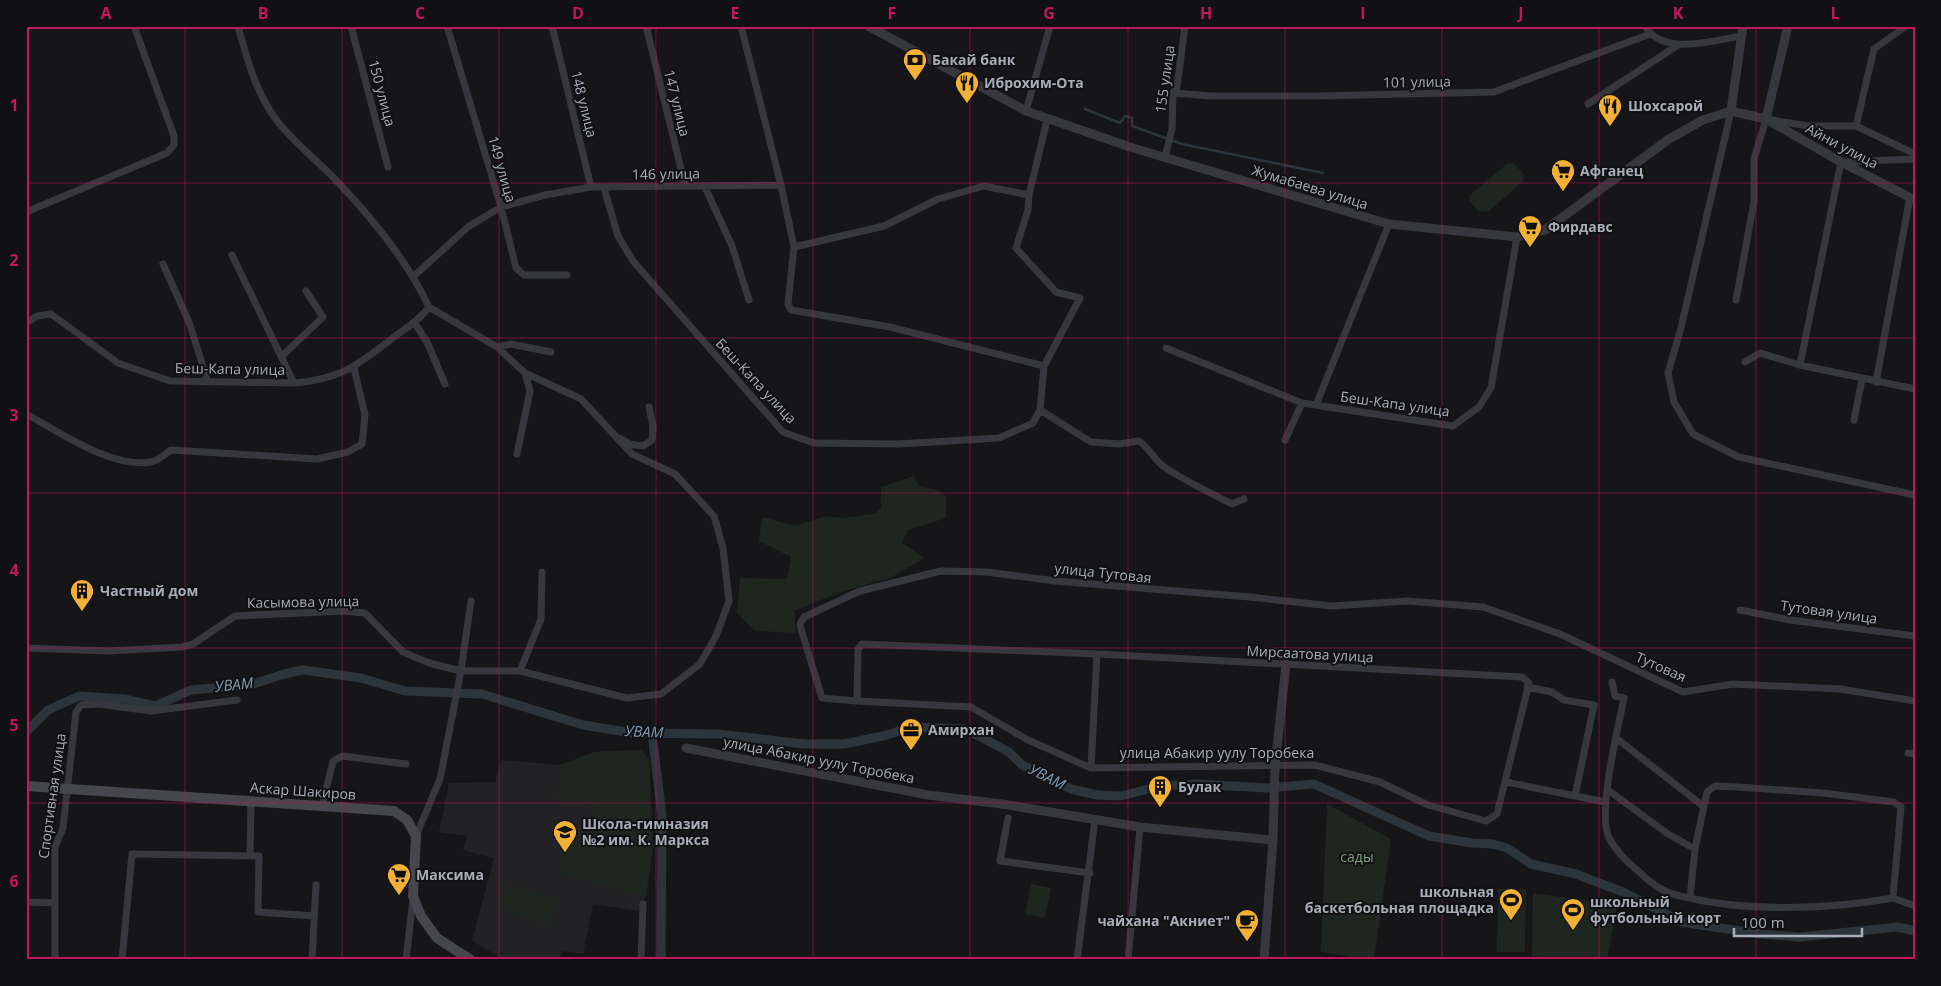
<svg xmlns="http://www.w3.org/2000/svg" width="1941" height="986" viewBox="0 0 1941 986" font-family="'Open Sans',sans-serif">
  <rect width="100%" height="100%" fill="#161618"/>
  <path fill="#222225" d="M642 750 649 759 653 845 646 897 637 911 593 904 583 954 562 951 559 960H505L472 941 494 858 463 850 467 836 439 832 449 783 495 782 501 760 560 765 594 752Z"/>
  <path fill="#1e261f" d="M1513 163 1524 174 1523 181 1488 212 1478 211 1469 200 1470 195 1507 164Z
    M914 476 920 487 935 489 946 496V518L908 530 902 543 925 558 892 577 838 593 794 611 796 633 755 631 737 613 740 578 787 579 791 557 759 541 762 517 795 526 826 516 842 518 873 514 881 509V487Z
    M642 750 649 759 653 845 646 897 560 873 559 851 594 828 593 805 557 801 560 765 594 752Z
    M1327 804 1391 839 1374 960 1321 952Z
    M506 883 558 901 550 926 498 908Z
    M1031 884 1051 888 1045 918 1025 914Z
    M1498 889H1526L1525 952H1497Z
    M1533 893 1617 905 1607 960 1532 956Z"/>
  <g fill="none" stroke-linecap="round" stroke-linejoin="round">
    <path stroke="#2c353c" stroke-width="2.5" d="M1085 109 1120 123 1125 116 1132 118V126L1182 144 1323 173"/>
    <path stroke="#2c353c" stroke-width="9" d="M26 732 48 710 79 696 124 699 155 706 191 690 250 685 284 674 303 670 361 678 405 691 482 694 583 725 632 733 718 734 804 744H844L883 736 912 727 966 729 1009 752 1022 765 1040 774 1071 789 1097 795 1121 796 1160 786 1196 784 1267 788 1314 784 1429 836 1472 843 1493 844 1507 848 1531 864 1576 874 1623 892 1682 922 1694 924 1760 934 1800 937 1898 927 1915 931
      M652 733 662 816 661 960"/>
    <path stroke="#37383d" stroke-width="7" d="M238 26C247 59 255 90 275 118 290 139 313 157 331 175 369 214 406 258 429 307
      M351 26 388 167
      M447 26 501 207 516 268 524 275H567
      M552 26 591 187
      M646 26 685 185
      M1645 26C1663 57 1714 40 1742 36
      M1173 93 1210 96H1318L1494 92 1650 34
      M1588 104 1678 45
      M1026 111 1050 26
      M1731 111 1681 328 1668 373 1674 402 1693 434 1739 457 1915 495
      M1856 126 1874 49 1906 26
      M1165 157 1172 129 1173 93 1177 87 1185 26
      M781 185 794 247 788 304 791 310 890 327 1044 366
      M705 187 732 246 749 300
      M604 188 618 236 633 261 783 432 814 443 898 444 999 438 1033 423 1040 410 1044 366 1080 298 1056 292 1016 248 1028 210 1029 195
      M26 212 167 153 174 145V136L134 26
      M794 247 884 226 938 199 984 186 1029 195 1047 120
      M232 255 294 383
      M163 264 189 322 208 382
      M414 276 468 227 501 207 545 195 591 187 781 185 741 26
      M1736 300 1754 202V159L1766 119 1808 126H1856L1915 154
      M414 322 427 342 445 384
      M26 323 37 316 51 314 118 363 170 381 294 383C341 379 358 365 394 337 406 328 420 320 429 307
      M497 347 511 344 551 352
      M1166 348 1302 403 1453 426 1479 407 1491 388 1517 237
      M282 356 323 317 306 291
      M1745 362 1760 353 1800 365 1915 389
      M1800 365 1841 162 1915 159
      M1876 382 1910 197
      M1316 405 1389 224
      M1040 410 1091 442 1119 444 1139 441C1149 448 1154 459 1163 466 1184 481 1210 492 1232 504L1244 499
      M26 414C60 432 112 469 151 462 158 461 165 454 171 450L317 459 348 452 362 444 365 415 354 368
      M1854 420 1862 379
      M619 438 630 444 643 446 652 440 653 426 649 407
      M1285 440 1302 403
      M517 454 530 391 525 373
      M1740 610 1790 620 1915 636
      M26 648 109 651 182 647 193 644 235 616 344 611 365 613 403 652 429 663 461 671H520L627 698 661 694 700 664 716 636 729 601 723 548 714 516 675 474 632 454 581 399 525 373 497 347 429 307
      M520 671 541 619 542 572
      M1612 682 1615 696 1624 698C1618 728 1597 813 1609 838 1616 851 1626 861 1637 870 1655 887 1665 894 1690 898
      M1527 687 1552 692 1564 700 1594 705 1575 796
      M857 701 971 707 1028 740 1091 768 1315 765 1380 782 1428 805 1486 821 1497 814 1529 683 1522 677 1097 654 862 644 858 649 857 701 822 698 801 629 800 624 804 617 860 591 941 571 987 572 1055 581 1250 597 1332 606 1407 601 1483 607 1560 634 1683 692 1733 684 1840 689 1915 701
      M1616 738 1703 806
      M1908 753 1915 754
      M1091 768 1097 654
      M1506 782 1605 802
      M1608 790 1668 834 1695 849
      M322 806 333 761 342 756 406 764
      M1008 818 1000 861 1090 873
      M416 836 440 779 461 671 471 601
      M250 856 251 802
      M1893 898C1833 909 1749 912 1690 898L1695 849 1707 792 1715 786 1738 787 1823 793 1894 802 1901 807 1893 898 1915 906
      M26 902 55 903
      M55 960V847L63 828 76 712 81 705 99 704 151 711 237 700
      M122 960 132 854 259 856 258 912 314 916
      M312 960 316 885
      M406 960 413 899
      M641 960 643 904
      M1077 960 1095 820
      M1128 960 1140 827"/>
    <path stroke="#37383d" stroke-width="9" d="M868 26 1026 111 1133 148 1389 224 1517 237 1545 230 1669 139 1703 120 1731 111 1766 119 1841 162 1915 200
      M1731 111 1743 26
      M1766 119 1788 26
      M686 748 928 795 1002 804 1140 827 1273 840
      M1264 960 1273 840 1275 766 1286 664"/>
    <path stroke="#45474d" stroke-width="10" d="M26 786 394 811 407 820 416 836 413 896 421 916 437 938 471 960"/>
  </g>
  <path fill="none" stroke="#c2185b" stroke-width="1" stroke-opacity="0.55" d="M185 26V960M342 26V960M499 26V960M656 26V960M813 26V960M970 26V960M1128 26V960M1285 26V960M1442 26V960M1599 26V960M1756 26V960M26 183H1915M26 338H1915M26 493H1915M26 648H1915M26 803H1915"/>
  <defs>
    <g id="bank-pin" transform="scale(1.25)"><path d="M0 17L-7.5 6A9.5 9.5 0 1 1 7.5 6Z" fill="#f2b134" stroke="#111113"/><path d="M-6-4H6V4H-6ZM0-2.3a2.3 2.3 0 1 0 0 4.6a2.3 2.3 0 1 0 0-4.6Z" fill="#111"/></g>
    <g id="restaurant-pin" transform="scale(1.25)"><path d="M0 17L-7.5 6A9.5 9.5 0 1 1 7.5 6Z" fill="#f2b134" stroke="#111113"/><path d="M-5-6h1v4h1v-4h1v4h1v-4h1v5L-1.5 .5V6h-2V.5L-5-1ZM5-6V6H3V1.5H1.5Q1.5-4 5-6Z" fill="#111"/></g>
    <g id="supermarket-pin" transform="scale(1.25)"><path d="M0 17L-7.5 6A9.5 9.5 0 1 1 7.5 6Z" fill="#f2b134" stroke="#111113"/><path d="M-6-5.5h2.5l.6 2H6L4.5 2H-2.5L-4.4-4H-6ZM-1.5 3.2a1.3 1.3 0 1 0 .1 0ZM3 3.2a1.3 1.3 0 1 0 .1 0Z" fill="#111"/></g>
    <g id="building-pin" transform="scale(1.25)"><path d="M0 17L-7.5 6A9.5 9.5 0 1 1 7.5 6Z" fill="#f2b134" stroke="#111113"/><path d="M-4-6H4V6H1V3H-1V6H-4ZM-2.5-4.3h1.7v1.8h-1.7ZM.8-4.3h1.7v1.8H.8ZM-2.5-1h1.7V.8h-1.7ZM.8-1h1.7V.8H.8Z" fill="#111"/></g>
    <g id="office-pin" transform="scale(1.25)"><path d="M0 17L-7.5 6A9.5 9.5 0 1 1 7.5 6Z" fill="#f2b134" stroke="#111113"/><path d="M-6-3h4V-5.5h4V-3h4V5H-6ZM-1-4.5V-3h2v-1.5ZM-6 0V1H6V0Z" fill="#111"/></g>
    <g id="school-pin" transform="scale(1.25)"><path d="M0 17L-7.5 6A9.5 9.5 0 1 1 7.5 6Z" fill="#f2b134" stroke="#111113"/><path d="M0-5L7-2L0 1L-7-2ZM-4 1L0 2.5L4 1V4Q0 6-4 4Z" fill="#111"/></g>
    <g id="stadium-pin" transform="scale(1.25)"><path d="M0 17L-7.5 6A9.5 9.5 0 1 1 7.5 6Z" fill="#f2b134" stroke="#111113"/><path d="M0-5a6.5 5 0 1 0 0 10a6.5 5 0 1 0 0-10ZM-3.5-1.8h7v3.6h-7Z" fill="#111"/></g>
    <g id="cafe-pin" transform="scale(1.25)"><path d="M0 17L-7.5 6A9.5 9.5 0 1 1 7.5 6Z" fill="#f2b134" stroke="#111113"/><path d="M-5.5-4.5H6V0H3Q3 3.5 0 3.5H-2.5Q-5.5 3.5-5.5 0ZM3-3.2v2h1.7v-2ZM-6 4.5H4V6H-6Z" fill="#111"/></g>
  </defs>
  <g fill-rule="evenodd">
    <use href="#bank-pin" x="915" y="60"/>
    <use href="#restaurant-pin" x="967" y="83"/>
    <use href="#restaurant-pin" x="1610" y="106"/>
    <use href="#supermarket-pin" x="1563" y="171"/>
    <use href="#supermarket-pin" x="1530" y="227"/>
    <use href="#building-pin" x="82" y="591"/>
    <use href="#office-pin" x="911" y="730"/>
    <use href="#building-pin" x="1160" y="787"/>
    <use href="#school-pin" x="565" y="832"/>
    <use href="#supermarket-pin" x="399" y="875"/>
    <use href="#stadium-pin" x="1511" y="900"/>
    <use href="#stadium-pin" x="1573" y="910"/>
    <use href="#cafe-pin" x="1247" y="921"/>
  </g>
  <g text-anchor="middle" stroke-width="4" stroke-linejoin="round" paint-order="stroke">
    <g font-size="14" font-weight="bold" fill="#a8adb8" stroke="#111113" text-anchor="start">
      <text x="932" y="65">Бакай банк</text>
      <text x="984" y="88">Иброхим-Ота</text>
      <text x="1628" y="111">Шохсарой</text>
      <text x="1580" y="176">Афганец</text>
      <text x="1548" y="232">Фирдавс</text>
      <text x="100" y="596">Частный дом</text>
      <text x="928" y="735">Амирхан</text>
      <text x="1178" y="792">Булак</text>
      <text x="582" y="829">Школа-гимназия<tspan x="582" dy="16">№2 им. К. Маркса</tspan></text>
      <text x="416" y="880">Максима</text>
      <text x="1494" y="897" text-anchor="end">школьная<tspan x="1494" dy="16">баскетбольная площадка</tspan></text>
      <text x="1590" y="907">школьный<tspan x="1590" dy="16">футбольный корт</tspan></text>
      <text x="1230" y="926" text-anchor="end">чайхана "Акниет"</text>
    </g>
    <g font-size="14" fill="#a8adb8" stroke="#111113">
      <text transform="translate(1165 79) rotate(-82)" y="5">155 улица</text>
      <text transform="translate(1417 82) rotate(-1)" y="5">101 улица</text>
      <text transform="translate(382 93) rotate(75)" y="5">150 улица</text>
      <text transform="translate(677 103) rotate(76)" y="5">147 улица</text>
      <text transform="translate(584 104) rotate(76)" y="5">148 улица</text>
      <text transform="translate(1842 146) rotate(28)" y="5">Айни улица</text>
      <text transform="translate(502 169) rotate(74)" y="5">149 улица</text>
      <text transform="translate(666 174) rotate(-1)" y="5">146 улица</text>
      <text transform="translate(1310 187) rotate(17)" y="5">Жумабаева улица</text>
      <text transform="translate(230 369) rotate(1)" y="5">Беш-Капа улица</text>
      <text transform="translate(756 381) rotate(47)" y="5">Беш-Капа улица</text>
      <text transform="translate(1395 404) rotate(8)" y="5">Беш-Капа улица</text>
      <text transform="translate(1103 573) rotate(6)" y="5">улица Тутовая</text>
      <text transform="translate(303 602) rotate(-1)" y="5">Касымова улица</text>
      <text transform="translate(1829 612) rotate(8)" y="5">Тутовая улица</text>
      <text transform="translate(1310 654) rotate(3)" y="5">Мирсаатова улица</text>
      <text transform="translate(1661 667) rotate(24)" y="5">Тутовая</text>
      <text x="1217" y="758">улица Абакир уулу Торобека</text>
      <text transform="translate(819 760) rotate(11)" y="5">улица Абакир уулу Торобека</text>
      <text transform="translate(303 791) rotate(4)" y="5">Аскар Шакиров</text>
      <text transform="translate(52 796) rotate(-82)" y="5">Спортивная улица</text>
    </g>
    <g font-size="14" fill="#7fa381" stroke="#111113">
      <text x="1357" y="862">сады</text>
    </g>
    <g font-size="15" font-style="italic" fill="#7f9bb3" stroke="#111113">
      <text transform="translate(234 685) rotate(-6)" y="5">УВАМ</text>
      <text transform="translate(644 732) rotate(3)" y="5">УВАМ</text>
      <text transform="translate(1047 777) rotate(27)" y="5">УВАМ</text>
    </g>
  </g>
  <rect width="1941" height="986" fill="none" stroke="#111113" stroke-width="55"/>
  <path d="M1734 928v8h128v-8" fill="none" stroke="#a8adb8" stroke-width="2.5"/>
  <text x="1741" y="928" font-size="15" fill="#a8adb8" stroke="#111113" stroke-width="4" paint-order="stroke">100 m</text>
  <rect x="28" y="28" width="1886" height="930" fill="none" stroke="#c2185b" stroke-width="2"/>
  <g font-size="16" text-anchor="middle" font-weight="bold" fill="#c2185b">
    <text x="106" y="19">A</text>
    <text x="263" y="19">B</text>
    <text x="420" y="19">C</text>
    <text x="578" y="19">D</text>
    <text x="735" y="19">E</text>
    <text x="892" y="19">F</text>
    <text x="1049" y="19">G</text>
    <text x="1206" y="19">H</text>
    <text x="1363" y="19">I</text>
    <text x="1521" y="19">J</text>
    <text x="1678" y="19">K</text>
    <text x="1835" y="19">L</text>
    <text x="14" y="111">1</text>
    <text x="14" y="266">2</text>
    <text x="14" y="421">3</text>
    <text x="14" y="576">4</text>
    <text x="14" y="731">5</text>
    <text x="14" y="887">6</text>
  </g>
</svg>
